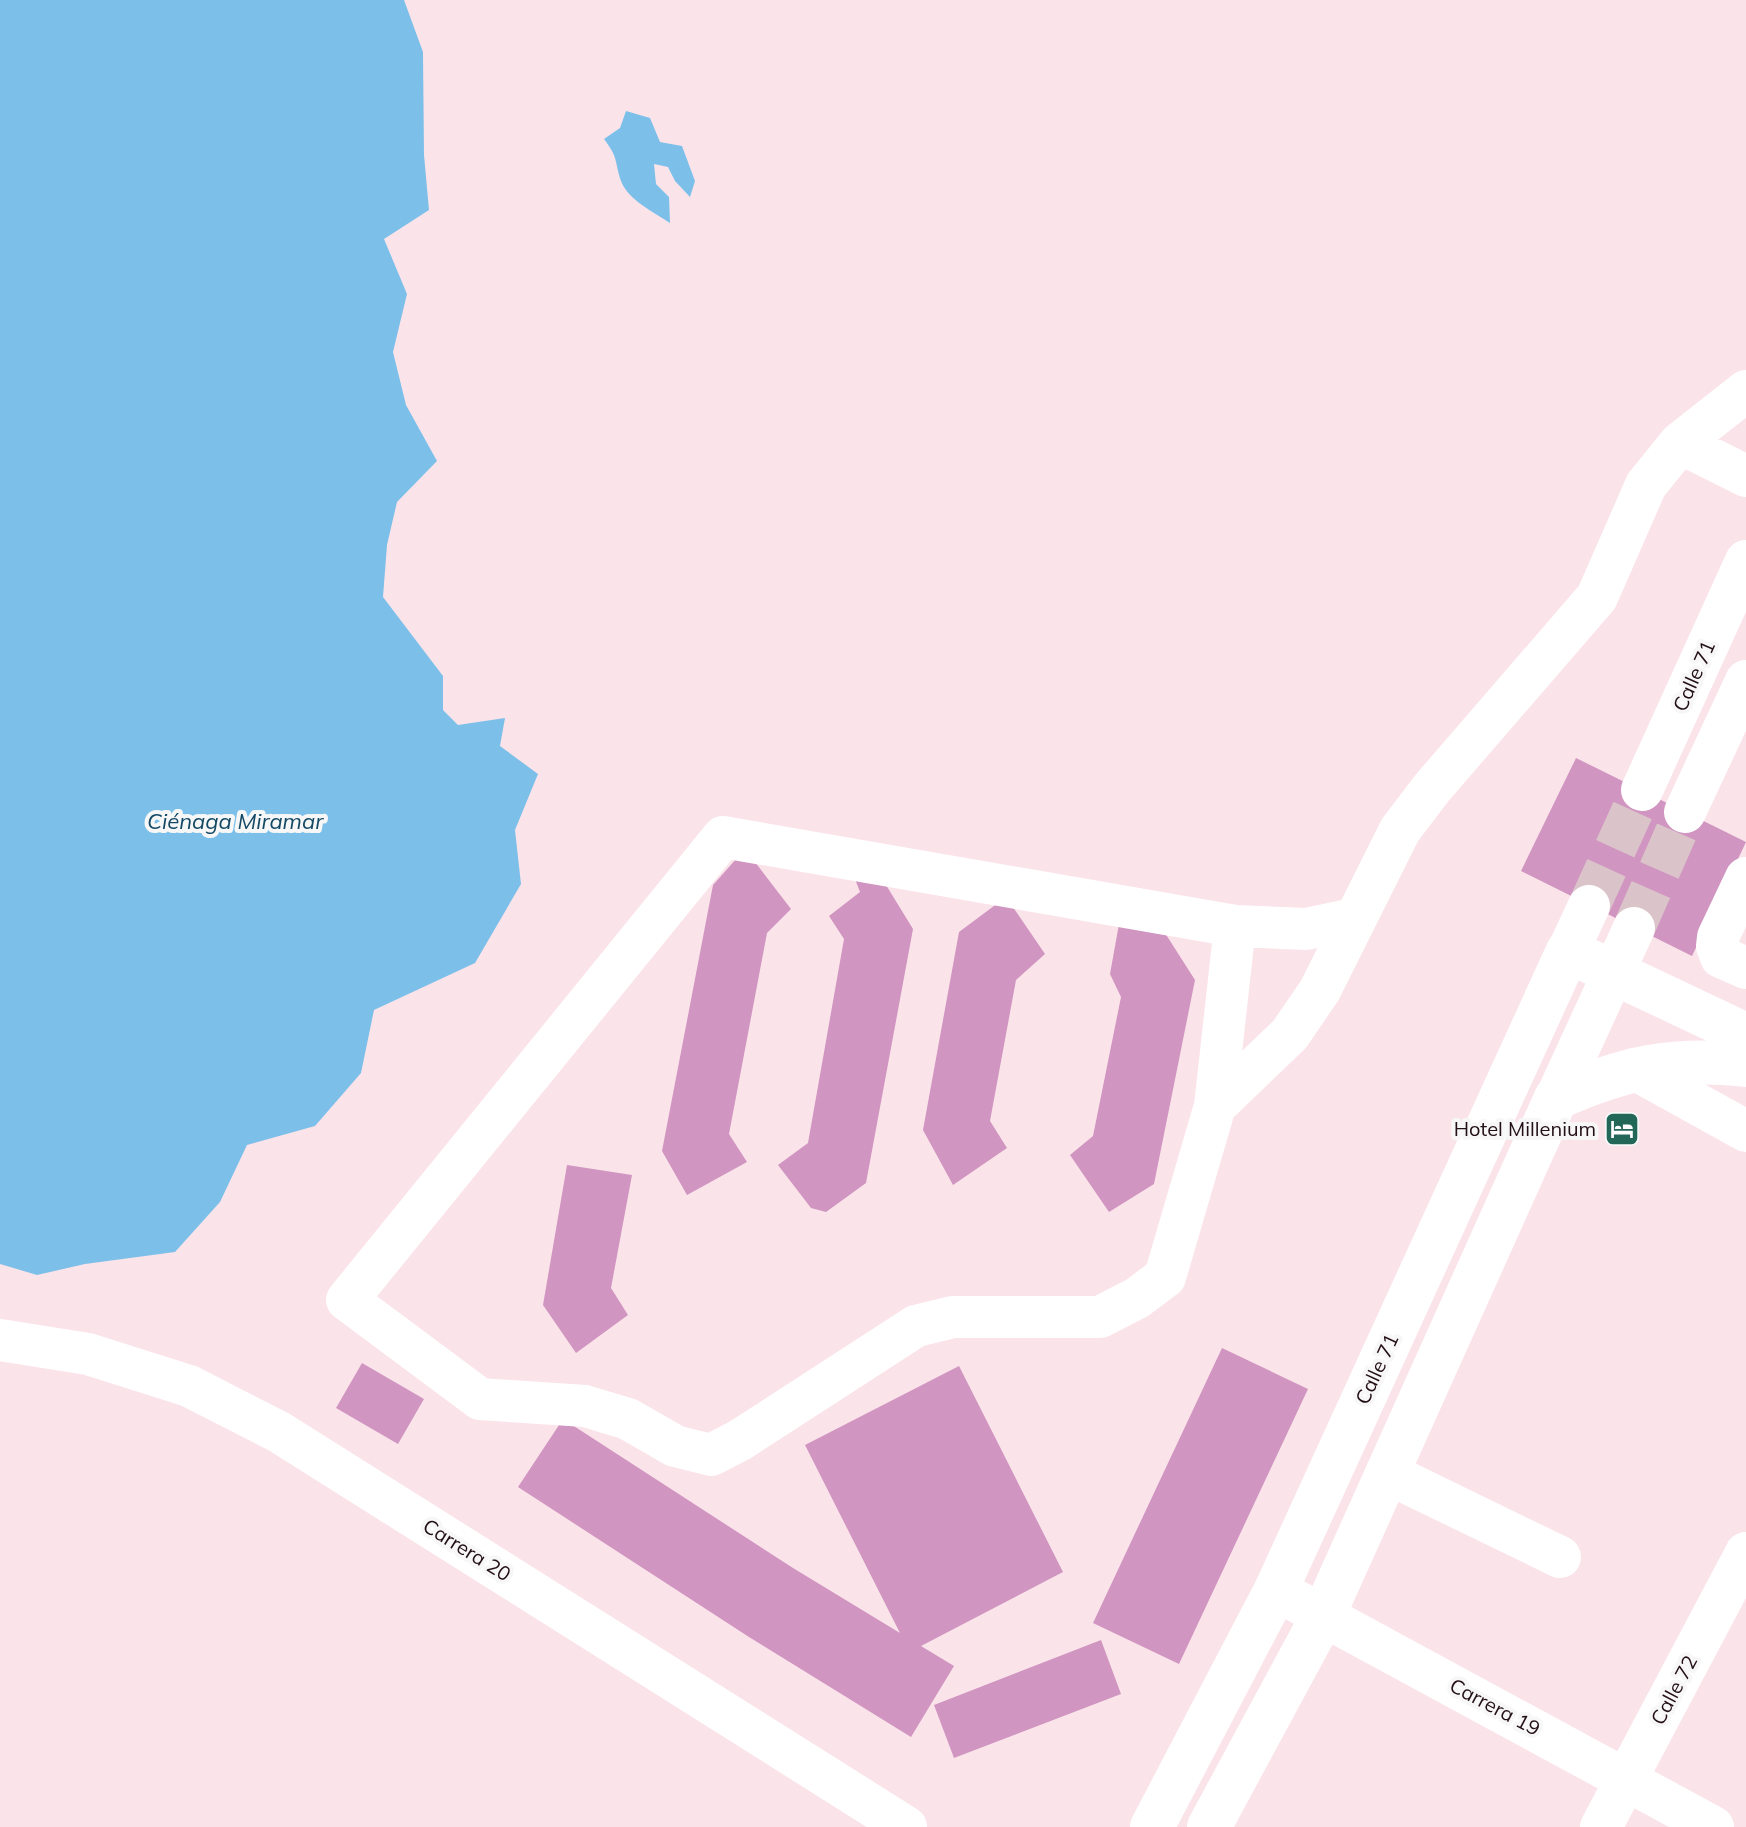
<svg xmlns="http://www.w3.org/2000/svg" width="1746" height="1827" viewBox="0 0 1746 1827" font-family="Mulish,sans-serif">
  <rect width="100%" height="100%" fill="#fbe3ea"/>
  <path fill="#7cc0ea" d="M0 0H404L423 52 424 155 429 210 384 239 407 294 393 352 406 405 437 461 397 502 387 545 383 597 443 676V710L458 725 505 718 500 746 538 774 515 830 521 884 475 963 374 1010 361 1073 315 1126 247 1145 220 1202 175 1252 85 1264 37 1275 0 1264Z
    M626 111 650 118 660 142 682 146 695 181 690 197 675 181 668 167 654 164 656 184 669 197 670 223C654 212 628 200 621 181 614 160 619 159 604 139L620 128Z"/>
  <path fill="#d095c0" d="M1576 758 1746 842 1692 956 1521 871Z
    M737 858 755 862 791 909 767 933 729 1134 747 1162 687 1195 662 1151 713 885Z
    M875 867 913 929 866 1183 826 1212 811 1208 778 1165 808 1143 844 939 829 916 860 892 855 879Z
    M1006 897 1045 954 1016 980 990 1121 1007 1148 953 1185 923 1130 959 932Z
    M1119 924 1165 933 1195 980 1154 1184 1109 1212 1070 1155 1093 1136 1121 997 1110 974Z
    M567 1165 632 1175 611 1288 628 1315 576 1353 543 1305Z
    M1222 1348 1308 1389 1179 1664 1093 1623Z
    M362 1363 424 1399 398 1444 336 1408Z
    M959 1366 1063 1572 921 1646 954 1666 911 1737 749 1637 518 1487 563 1419 793 1568 900 1633 805 1445Z
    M1101 1640 1121 1694 954 1758 934 1705Z"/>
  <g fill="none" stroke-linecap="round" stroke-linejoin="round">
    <path stroke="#dbc3ca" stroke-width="42" stroke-dasharray="42 21" stroke-linecap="butt" d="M1589 906 1642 790
      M1634 928 1685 812"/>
    <path stroke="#fff" stroke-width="42" d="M1680 443 1746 391
      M1642 790 1746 561
      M1685 812 1746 681
      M1746 878 1718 937 1717 946 1721 957 1746 968
      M1235 926 1215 1106 1165 1277 1137 1298 1100 1317H953L916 1326 740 1440 711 1455 675 1446 628 1419 585 1406 480 1399 347 1300 723 837 1235 926 1306 929 1353 919
      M1568 951 1589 906
      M1634 1069 1746 1131
      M1556 1098 1634 928
      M1215 1106 1290 1034 1320 990 1400 830 1432 788 1597 597 1646 485 1680 443 1746 476
      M0 1340 88 1354 189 1386 279 1432 906 1827
      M1387 1473 1560 1557
      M1276 1590 1713 1827
      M1601 1827 1746 1553"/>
    <path stroke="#fff" stroke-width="44" d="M1152 1827 1276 1590 1568 951 1746 1035
      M1209 1827 1324 1614 1556 1098C1623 1068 1673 1057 1746 1065"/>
  </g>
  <defs>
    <g id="hotel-square" transform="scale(1.8)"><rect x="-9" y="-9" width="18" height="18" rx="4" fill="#236759" stroke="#f7f7f7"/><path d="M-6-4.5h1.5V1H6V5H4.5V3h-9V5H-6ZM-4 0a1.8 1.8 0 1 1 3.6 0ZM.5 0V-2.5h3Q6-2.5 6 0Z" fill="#fff"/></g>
  </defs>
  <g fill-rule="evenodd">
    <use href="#hotel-square" x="1622" y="1129"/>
  </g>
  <g text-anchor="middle" stroke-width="8" stroke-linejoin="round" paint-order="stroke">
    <g font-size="20" fill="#230f17" stroke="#f7f7f7">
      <text transform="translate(1694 676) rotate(-66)" y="7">Calle 71</text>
      <text transform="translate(1377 1369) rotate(-65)" y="7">Calle 71</text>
      <text transform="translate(467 1550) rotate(32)" y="7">Carrera 20</text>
      <text transform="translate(1674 1690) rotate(-62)" y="7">Calle 72</text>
      <text transform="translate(1495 1707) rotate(28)" y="7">Carrera 19</text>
    </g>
    <g font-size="20" fill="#230f17" stroke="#f7f7f7" text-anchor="end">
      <text x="1596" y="1136">Hotel Millenium</text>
    </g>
    <g font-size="22" font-style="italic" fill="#144a66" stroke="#f7f7f7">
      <text x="235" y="829">Ciénaga Miramar</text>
    </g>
  </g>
</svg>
